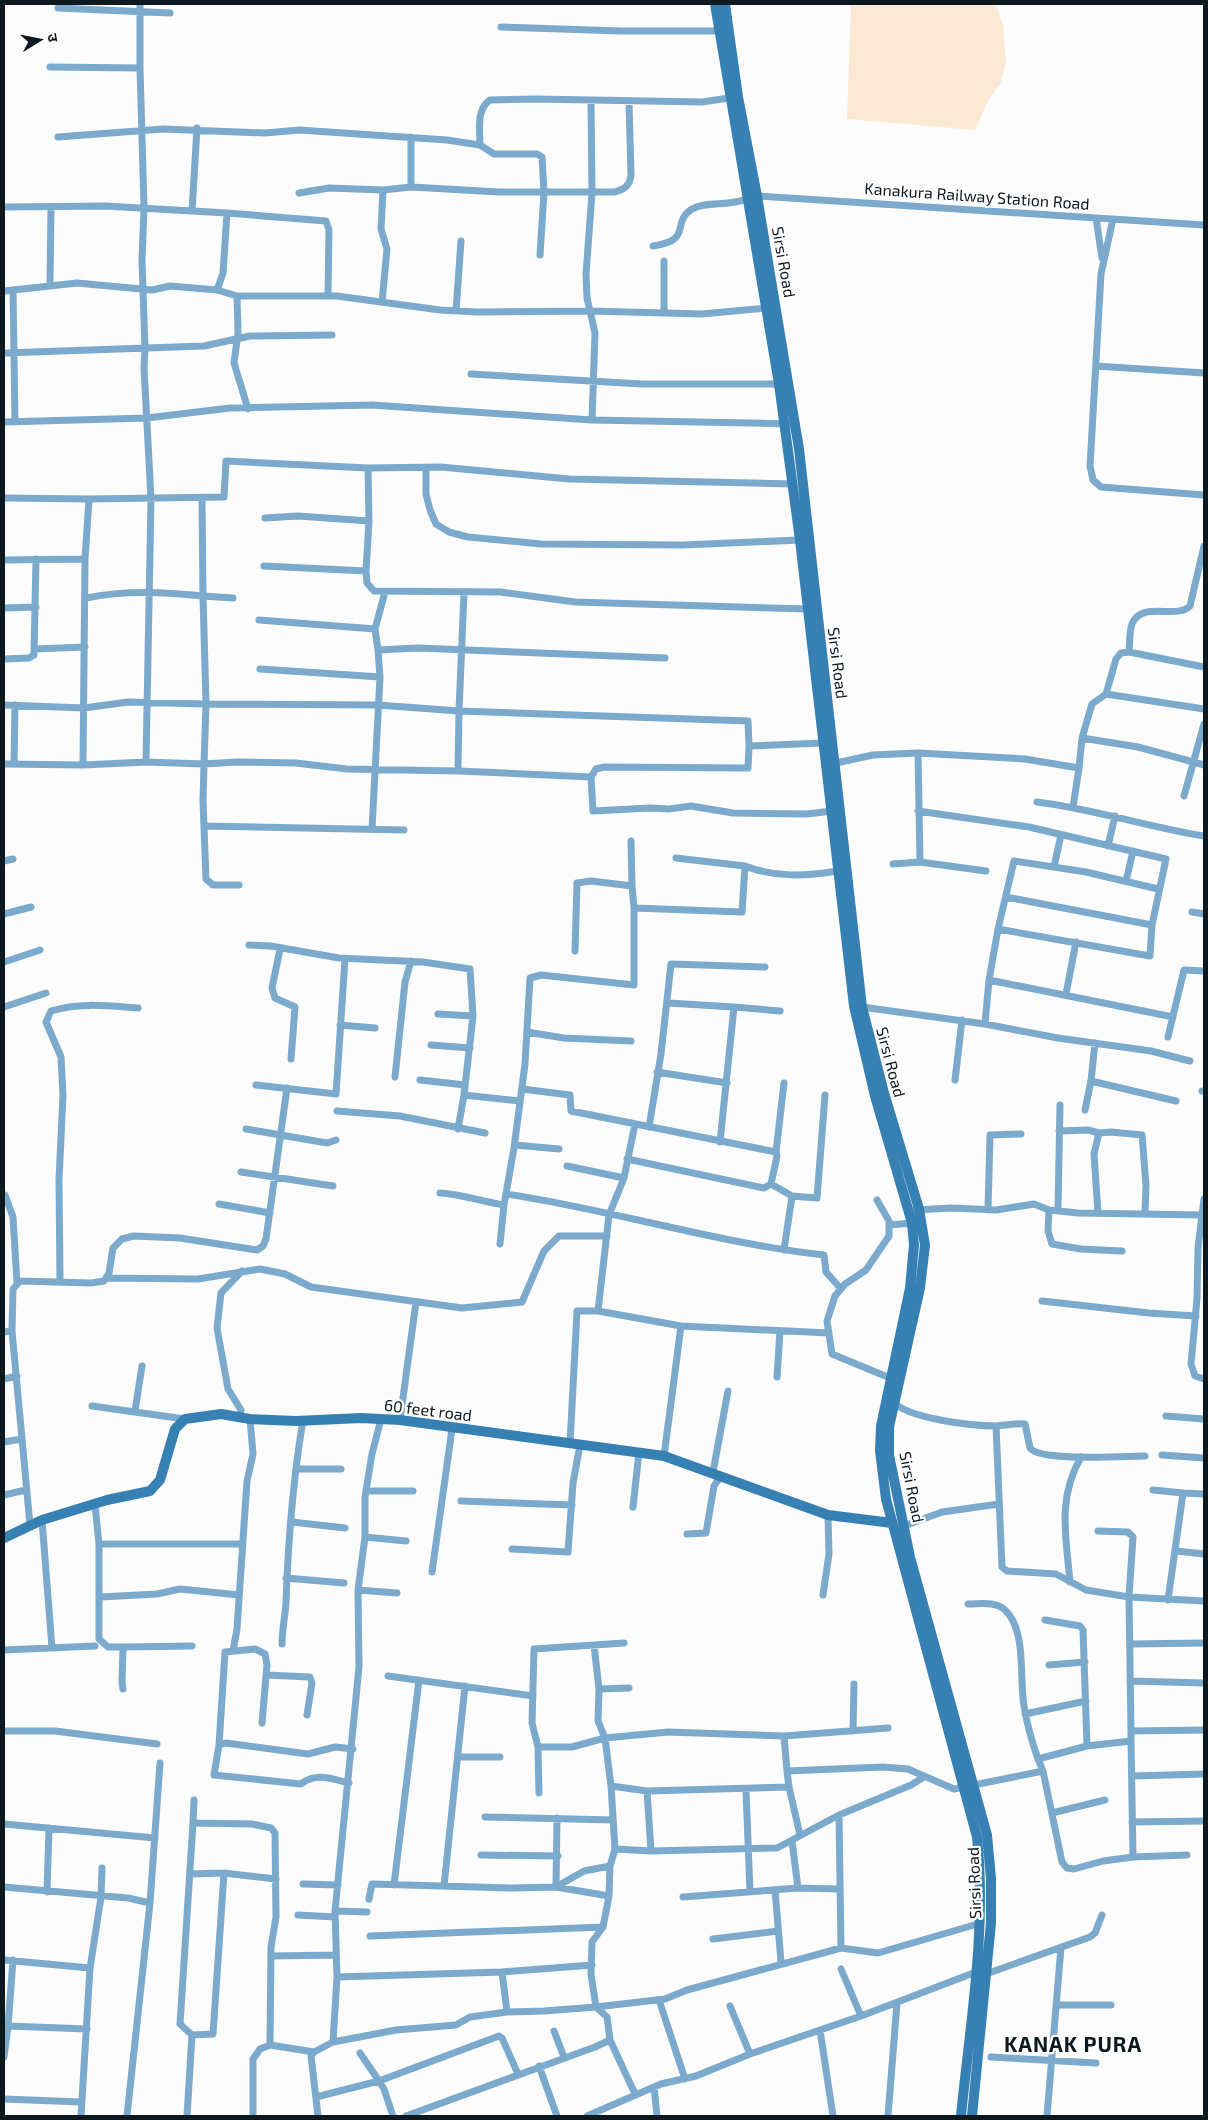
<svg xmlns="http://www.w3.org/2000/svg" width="1208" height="2120" viewBox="0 0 1208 2120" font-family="'Exo 2','Noto Sans Devanagari',sans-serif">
  <rect width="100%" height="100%" fill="#fcfcfc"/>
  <path fill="#fbe9d3" d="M851 4H995L1003 24 1006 63 1000 84 989 99 975 130 847 119Z"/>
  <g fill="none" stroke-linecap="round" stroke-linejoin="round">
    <path stroke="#7caacc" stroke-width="7" d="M140 4V68L144 207 142 261 145 349 144 368 151 499 146 762
      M58 8 170 13
      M501 27 621 31H720
      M50 67 140 68
      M591 100 592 193 586 274 587 298 595 333 592 420
      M197 128 192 211 227 213 223 273 217 290
      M58 137 163 129 265 133 299 130 447 140 480 145C480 130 476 109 490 100L536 99 702 102 729 98
      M411 137V187
      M480 145 494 154H537L542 157 544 192 540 255
      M299 193 329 188 383 190 411 187 499 192H615C625 189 629 186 631 176L629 101
      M4 207 105 206 192 211
      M227 213 326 221 329 230 328 296
      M1096 218 1102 258
      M1113 219 1101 274 1090 466 1093 480 1101 487 1204 495
      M653 246C694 240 670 223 692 209 704 202 721 205 735 202 742 201 750 199 757 196L1204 225
      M50 285 51 207
      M13 290 15 422
      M4 291 77 283 152 290 170 286 217 290 237 296H337L440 310 477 312 590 311 702 314 766 308
      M237 296 238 333 234 363 248 409
      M382 302 387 249 381 229 383 190
      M456 311 461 241
      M664 313V261
      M4 353 204 346 250 336 332 335
      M1096 366 1204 373
      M471 374 642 384H779
      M4 422 147 418 230 408 372 405 592 420 796 424
      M426 467V494L430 510 436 524 449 532 468 537 541 544 683 545 800 540
      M368 468 369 521 366 571 367 583 374 591 500 592 575 602 807 609
      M4 498 89 499 85 559 83 765
      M202 498 203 596 233 598
      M89 499 224 497 226 461 368 468 441 467 569 479 792 484
      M265 518 298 516 369 521
      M4 560 85 559
      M264 566 366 571
      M464 593 459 711 748 721 749 746 823 743
      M86 598C125 590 164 592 203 596L206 704 378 705 459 711 458 771
      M4 608 36 607
      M259 620 375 629 378 650 418 648 665 658
      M375 629 385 592
      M35 649 85 647
      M1129 652C1130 643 1129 632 1132 624 1142 600 1176 620 1190 606L1204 546
      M4 659 29 658 34 655 36 559
      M260 669 380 677
      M1106 694 1204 709
      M4 705 84 708 128 702 206 704 204 764 237 762 296 763 347 769 458 771 591 777
      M1082 738 1138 747 1204 765
      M749 746 748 768 604 767 596 769 591 777 593 811 650 808 669 809 691 806 733 813 807 814 832 811
      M918 753 920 862 986 871
      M836 763 873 755 918 753 1025 759 1079 768 1082 738 1092 704 1106 694 1116 659 1121 653 1129 652 1204 667
      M4 764 83 765 146 762 204 764 203 801 206 879 213 885H239
      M14 764 15 705
      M1184 796 1204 724
      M1037 802C1094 809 1148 827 1204 836
      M1073 807 1079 768
      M918 811 1029 827 1166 859 1152 925 1150 956 998 929
      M204 826 404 830
      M372 829 380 677 378 650
      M631 841 632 886
      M1108 846 1115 816
      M676 858 745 866
      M4 861 13 859
      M893 864 920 862
      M1054 867 1061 835
      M1126 881 1133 851
      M1158 889 1086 872 1014 861 998 929 989 980 1173 1017
      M1006 897 1152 925
      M634 908 742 912 745 866C776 878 806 876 838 871
      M1192 912 1204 914
      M4 914 31 907
      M249 945 271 946 339 958 423 962 470 969 473 1016 464 1095 520 1101
      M280 949 272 988 275 998 295 1007 291 1059
      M4 962 40 950
      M1066 994 1076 942
      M668 1003 734 1007 720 1142
      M4 1007 46 993
      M734 1007 780 1011
      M862 1007 985 1024 1058 1038 1151 1051 1190 1061
      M438 1014 473 1016
      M985 1024 989 980
      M340 1025 375 1028
      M527 1032 564 1038 631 1041
      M1168 1037 1184 970 1204 971
      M1095 1043 1091 1081 1176 1101
      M431 1045 470 1048
      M657 1072 727 1083
      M395 1077 405 982 411 961
      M420 1080 465 1085
      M955 1080 962 1020
      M256 1085 336 1094 345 959
      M522 1089 570 1095 571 1111 776 1152 784 1083
      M1202 1091H1204
      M1085 1110 1091 1081
      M337 1111 400 1116 485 1133
      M649 1127 661 1054 671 964 765 967
      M246 1129 327 1143 336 1140
      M458 1129 464 1095
      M1059 1131 1088 1130 1099 1133
      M515 1145 559 1149
      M627 1159 764 1188 771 1184 792 1196 784 1250
      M567 1166 624 1178
      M241 1172 333 1186
      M771 1184 777 1156 776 1152
      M440 1193C462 1194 483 1202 504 1205L514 1148 525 1064 530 978 541 975 634 985V908L632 886 591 881 577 883 575 951
      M506 1194C613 1210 716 1243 824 1255L826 1272 841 1289
      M5 1195 13 1217 17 1283
      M792 1196 817 1198 825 1095
      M1204 1199 1198 1248 1197 1299 1191 1364 1195 1376 1204 1379
      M877 1200 889 1221V1236L866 1270 845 1284 835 1296 827 1321 832 1354 890 1378
      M219 1204 270 1213
      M915 1210 952 1208 996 1210 1034 1204 1049 1210 1078 1213 1204 1215
      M988 1210 990 1135 1021 1134
      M1049 1210 1048 1231 1052 1244 1081 1249 1122 1251
      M1058 1210 1060 1105
      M1098 1213 1094 1154 1099 1133 1111 1132 1142 1135 1146 1185 1145 1213
      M889 1225 912 1223
      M500 1244 504 1205
      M107 1278 198 1279 260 1269 285 1274 311 1287 462 1308 522 1302 544 1251 559 1236H607
      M60 1281 59 1180 63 1095 61 1057 46 1022 51 1011C79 1002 110 1006 138 1008
      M1042 1301 1149 1313 1196 1316
      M598 1311 609 1215 624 1178 635 1124
      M4 1332 12 1331
      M777 1377 780 1331
      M4 1379 17 1376
      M892 1401C908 1419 973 1426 997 1426 1007 1425 1016 1423 1025 1424L1030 1448C1040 1462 1125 1456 1145 1456
      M92 1406 185 1419
      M135 1411 142 1366
      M1166 1416 1204 1419
      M239 1417 241 1410 228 1389 217 1328 221 1293 242 1271
      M400 1420 416 1302
      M996 1426 1002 1567 1007 1571 1056 1574 1086 1590 1129 1597 1133 1537 1128 1532 1098 1531
      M4 1442 22 1439
      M570 1444 577 1311H598L681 1326 829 1333
      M1162 1455 1204 1458
      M664 1456 681 1326
      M296 1469H341
      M713 1472 728 1391
      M1153 1490 1183 1493
      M366 1491H413
      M4 1495 26 1490
      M461 1501 572 1505
      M95 1505 99 1544H243
      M633 1507 639 1452
      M42 1520 52 1648
      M292 1522 345 1528
      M30 1525 12 1331 13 1289 20 1281 91 1283 104 1281 109 1273 113 1248 122 1239 134 1236 180 1238 257 1250 263 1246 266 1239 287 1088
      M904 1526 942 1512 999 1504
      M687 1534 706 1533 714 1486 721 1476
      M365 1537 406 1541
      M99 1544V1639L108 1647H123L122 1682 123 1689
      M512 1549 568 1552 573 1483 580 1445
      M1176 1551 1204 1554
      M432 1572 452 1429
      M286 1578 344 1583
      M1070 1582C1066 1536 1057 1499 1081 1457
      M358 1590 397 1593
      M823 1595 829 1554 828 1515
      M100 1597 157 1594 180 1589 239 1595
      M1168 1600 1183 1493 1204 1494
      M968 1604C980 1604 996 1601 1005 1610 1027 1631 1019 1677 1024 1706 1027 1725 1032 1742 1038 1759
      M1045 1620 1080 1626 1083 1630 1087 1746
      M624 1643 534 1649 532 1723 538 1747H572L605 1738 611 1786 647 1791 789 1787 787 1771 883 1767 908 1769 954 1789 1043 1771 1062 1862 1067 1868 1074 1869 1103 1861 1133 1857 1187 1855
      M282 1644C282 1630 285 1617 286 1603 288 1542 293 1480 303 1420
      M1130 1644 1204 1643
      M594 1645 599 1689 598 1721 605 1738 668 1732 784 1736 787 1771
      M123 1647 192 1646
      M4 1650 95 1646
      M233 1651 237 1629 247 1481 253 1454 250 1419
      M1049 1665 1085 1662
      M266 1675 310 1677 312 1683 307 1715
      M388 1676 533 1696
      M1130 1681 1204 1683
      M599 1689 629 1688
      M1025 1714 1086 1701
      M4 1731H55L157 1744
      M853 1731 854 1684
      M1131 1731 1129 1597 1204 1601
      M784 1736 888 1728
      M1131 1741 1133 1857
      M219 1745 225 1652 255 1649 265 1654 267 1665 262 1723
      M538 1747 539 1793
      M458 1757H500
      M1043 1771 1038 1759 1087 1746 1131 1741V1731L1204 1730
      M1132 1776 1204 1774
      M349 1783C332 1779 316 1772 301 1784L214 1775 219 1745 226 1743 308 1754 335 1747 353 1749
      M789 1787 800 1835
      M746 1790 750 1892
      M647 1791 651 1851
      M194 1800 193 1823 252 1824 271 1828 275 1833 276 1917 271 1947 270 2045 260 2049 253 2059V2116
      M1052 1813 1105 1800
      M839 1815 841 1948
      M485 1817 613 1820
      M557 1818 556 1887 609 1896
      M1132 1822 1204 1821
      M4 1824 155 1838
      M792 1841 798 1888
      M615 1849 651 1851 777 1848 839 1815 911 1785 924 1777
      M481 1855 558 1856
      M224 1873 276 1879
      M303 1884 338 1885
      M394 1885 419 1680
      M444 1886 465 1686
      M4 1887 128 1898 150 1903 127 2116
      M775 1890 781 1962
      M47 1892 49 1828
      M683 1897 798 1888 839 1889
      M369 1899 372 1884 511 1888 556 1887 584 1871 610 1866
      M150 1903 160 1763
      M335 1911 367 1912
      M298 1915 335 1917
      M370 1936 603 1927
      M713 1939 778 1931
      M271 1956 336 1955
      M4 1960 90 1968
      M13 1960 8 2026 87 2029
      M841 1969 861 2016
      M502 1972 507 2012
      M986 1974 1090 1937 1095 1933 1102 1915
      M337 1977 502 1972 592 1965
      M659 2000 685 2079
      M1056 2005H1111
      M730 2006 750 2054
      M820 2030 833 2116
      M554 2031 564 2057
      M192 2035 180 2024 193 1823
      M333 2042 396 2030 456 2025 470 2017 507 2012 544 2011 596 2007 591 1974 592 1942 603 1927 609 1896 610 1866 615 1849 611 1786
      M270 2045 314 2052
      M360 2053 379 2081 499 2036 502 2038 518 2074
      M4 2057 8 2026
      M991 2057 1096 2063
      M539 2066 557 2116
      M654 2087 657 2116
      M635 2094 610 2040 607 2017 596 2007 665 1999 687 1990 841 1948 878 1953 981 1923
      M316 2097 379 2081 384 2089 393 2116
      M4 2099 81 2102
      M81 2116 90 1968 101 1897 102 1868
      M187 2116 192 2035 213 2034 224 1873 190 1874
      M318 2116 311 2056 314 2052 333 2042 337 1977 335 1911 359 1667 358 1590 365 1537V1497L372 1454 381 1419
      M406 2116 595 2047 610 2040
      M587 2116 661 2084 696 2076 750 2054 861 2016 976 1972
      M888 2116 897 2003
      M1047 2116 1061 1947"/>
    <path stroke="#3780b3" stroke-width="10" d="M715 4 779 384 800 540 854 1006 875 1096 912 1223 914 1245 910 1288 881 1426 880 1451 886 1499 977 1837C987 1930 970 2024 961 2116
      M725 4 738 97 757 196 799 449 862 1007 884 1093 919 1209 925 1245 920 1288 889 1427V1455L910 1557 987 1835 991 1878V1923L972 2116
      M4 1538 42 1520 107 1500 150 1491 160 1480 175 1429 185 1419 221 1414 250 1419 296 1421 361 1418 400 1420 664 1456 828 1515 892 1523"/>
  </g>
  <g text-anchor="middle" stroke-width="4.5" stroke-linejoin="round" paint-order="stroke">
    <g font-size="16" fill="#0e181f" stroke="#fff">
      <text transform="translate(977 196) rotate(4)" y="6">Kanakura Railway Station Road</text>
      <text transform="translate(784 262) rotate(80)" y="6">Sirsi Road</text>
      <text transform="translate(838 663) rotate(83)" y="6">Sirsi Road</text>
      <text transform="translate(891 1062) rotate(75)" y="6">Sirsi Road</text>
      <text transform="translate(428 1410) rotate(7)" y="6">60 feet road</text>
      <text transform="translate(912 1487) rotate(79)" y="6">Sirsi Road</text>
      <text transform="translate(974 1883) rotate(-92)" y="6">Sirsi Road</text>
    </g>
    <g font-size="21" font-weight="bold" letter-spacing="1" fill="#0e181f" stroke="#fff">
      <text x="1073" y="2052">KANAK PURA</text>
    </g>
  </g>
  <rect width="1208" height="2120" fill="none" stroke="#0e181f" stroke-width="10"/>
  <g transform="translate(40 40) rotate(80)" stroke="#ffffff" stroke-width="4" paint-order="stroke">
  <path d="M0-4L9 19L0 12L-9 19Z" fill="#0e181f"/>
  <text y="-8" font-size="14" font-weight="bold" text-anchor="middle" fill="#0e181f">उ</text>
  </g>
</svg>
